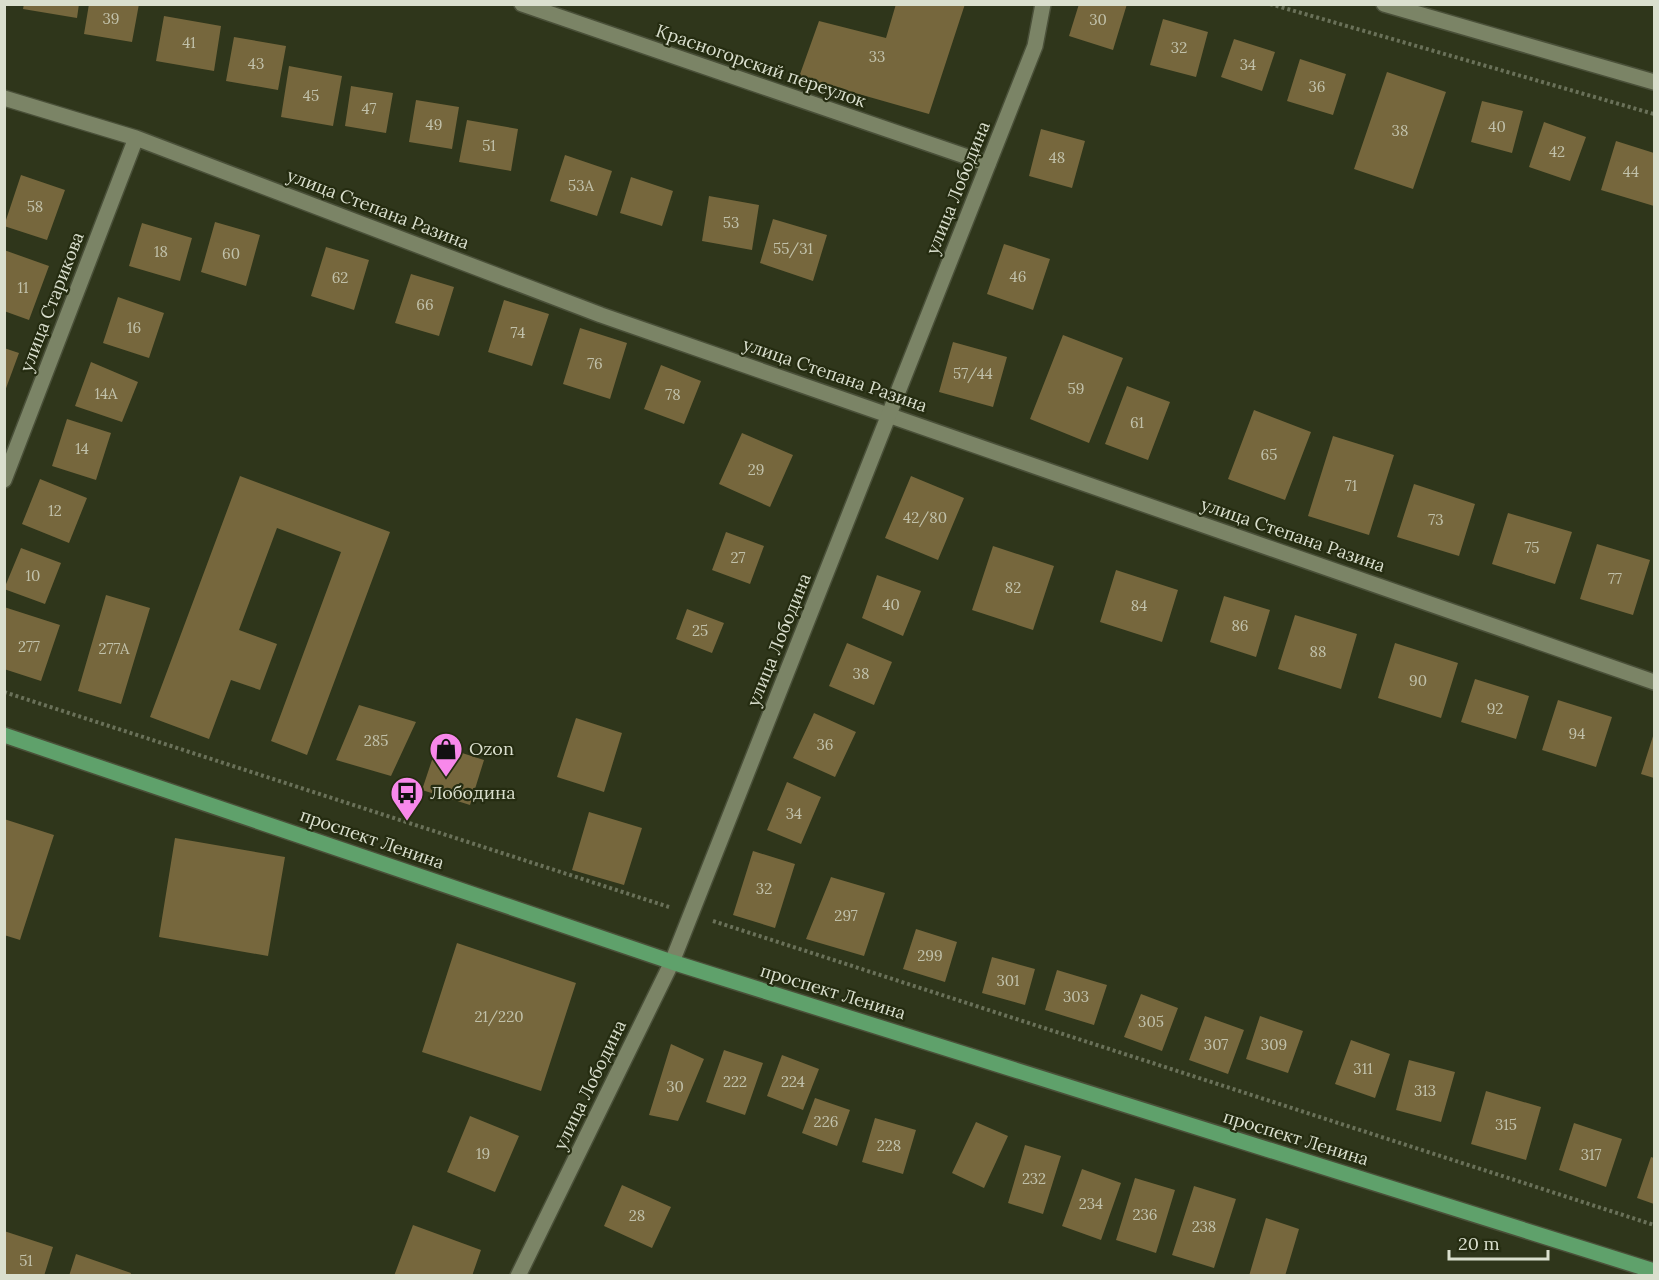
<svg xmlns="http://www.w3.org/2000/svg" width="1659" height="1280" viewBox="0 0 1659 1280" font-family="Lora,serif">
  <rect width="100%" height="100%" fill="#2f361b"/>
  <path fill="#76673d" d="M24 4H79L77 18 23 9Z
    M89 4H139L132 42 84 34Z
    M896 4H965L929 114 799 77 819 21 886 38Z
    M1079 4H1127L1113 50 1069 36Z
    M164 16 221 26 214 71 156 61Z
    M1163 19 1208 32 1196 77 1150 65Z
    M234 37 286 46 278 90 226 81Z
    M1234 39 1275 52 1262 91 1221 77Z
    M1300 59 1346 74 1333 115 1287 101Z
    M289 66 342 76 333 126 281 117Z
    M1387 72 1446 92 1413 189 1354 169Z
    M351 86 393 93 386 133 345 126Z
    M416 100 459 107 452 149 409 142Z
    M1482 101 1523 111 1512 153 1471 142Z
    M467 120 518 129 511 171 459 162Z
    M1544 122 1586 137 1570 181 1529 167Z
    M1041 129 1085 141 1072 188 1029 176Z
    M1616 141 1654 153V206L1601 190Z
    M565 155 612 171 597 216 550 201Z
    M21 175 65 190 47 240 4 226Z
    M631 177 673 191 662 226 620 213Z
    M709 196 759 205 752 250 702 241Z
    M773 219 827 235 813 281 760 263Z
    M215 222 260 235 246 286 201 272Z
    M142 223 192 238 180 281 129 266Z
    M1004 244 1050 259 1033 310 987 294Z
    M326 247 369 260 354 310 311 296Z
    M4 250 49 266 29 320 4 311Z
    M411 274 454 287 439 336 395 323Z
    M118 297 164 313 149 358 103 343Z
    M504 300 549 314 532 366 488 352Z
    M580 328 627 343 610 399 563 384Z
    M1063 335 1123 358 1089 443 1030 419Z
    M953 342 1007 357 993 407 939 392Z
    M4 348 19 353 5 391H4Z
    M91 362 138 382 122 422 75 406Z
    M661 365 701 381 684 424 644 409Z
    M1127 386 1170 402 1148 460 1105 444Z
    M1254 410 1311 432 1285 500 1228 479Z
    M67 419 111 433 96 480 52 466Z
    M742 433 793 455 770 507 719 484Z
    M1333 436 1394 455 1369 535 1308 516Z
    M240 476 390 532 307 755 271 741 341 552 277 528 239 630 277 644 260 690 231 680 209 739 150 717Z
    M911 476 964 498 938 560 885 538Z
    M40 479 87 498 69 543 22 524Z
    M1414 484 1475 504 1459 556 1397 537Z
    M1508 513 1572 532 1555 584 1492 564Z
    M726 532 764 546 750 584 712 570Z
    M1597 544 1650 560 1633 615 1580 599Z
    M993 546 1054 566 1033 630 972 610Z
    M21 548 61 563 45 604 4 589Z
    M1116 570 1178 590 1162 642 1100 622Z
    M877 575 921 591 903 636 862 618Z
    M106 595 150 608 121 704 78 691Z
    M1224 596 1270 610 1256 657 1210 642Z
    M4 607 60 625 41 681 4 669Z
    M687 609 724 623 712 653 676 639Z
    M1295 615 1357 634 1341 689 1278 669Z
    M847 643 892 662 874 705 829 686Z
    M1395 643 1458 663 1441 718 1378 698Z
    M1475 679 1529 696 1516 739 1461 722Z
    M1558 700 1612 717 1596 767 1542 750Z
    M359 705 416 722 391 776 336 760Z
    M814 713 856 732 835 777 793 758Z
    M576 718 622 733 604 792 557 777Z
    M1654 733V778L1641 774Z
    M437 745 484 760 470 805 422 790Z
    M787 782 821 797 801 844 767 830Z
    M589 812 642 828 624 885 572 870Z
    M4 819 54 835 20 940 4 935Z
    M175 838 285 857 268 956 159 937Z
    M753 851 795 864 775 928 733 915Z
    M831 877 885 893 864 956 806 939Z
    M916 929 957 942 945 982 903 969Z
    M457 943 576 983 541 1091 422 1052Z
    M992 957 1035 969 1025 1005 982 993Z
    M1057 970 1107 985 1094 1025 1045 1010Z
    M1141 994 1178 1008 1162 1051 1124 1037Z
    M1205 1016 1244 1030 1228 1074 1189 1060Z
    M1260 1016 1303 1031 1288 1073 1246 1059Z
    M1351 1040 1390 1054 1375 1098 1335 1084Z
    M671 1044 704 1059 678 1121 649 1115Z
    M724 1050 763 1063 745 1115 706 1102Z
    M782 1055 819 1069 803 1110 767 1096Z
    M1409 1060 1455 1072 1441 1122 1396 1110Z
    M1486 1091 1541 1107 1526 1160 1471 1144Z
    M815 1098 850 1110 837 1146 802 1133Z
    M470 1116 519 1136 495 1192 447 1172Z
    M875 1118 916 1130 903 1174 862 1162Z
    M976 1122 1008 1136 984 1188 952 1173Z
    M1574 1123 1622 1139 1606 1187 1559 1170Z
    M1025 1145 1061 1156 1043 1214 1008 1203Z
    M1651 1157 1654 1158V1204L1637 1198Z
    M1082 1169 1121 1183 1101 1240 1062 1226Z
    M1135 1178 1175 1190 1156 1253 1116 1240Z
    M622 1185 671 1207 652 1248 604 1226Z
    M1194 1186 1236 1199 1214 1268 1172 1255Z
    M1266 1218 1299 1229 1285 1276H1249Z
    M413 1225 481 1250 472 1276H394Z
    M4 1231 53 1247 44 1276H4Z
    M76 1254 131 1273 130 1276H69Z"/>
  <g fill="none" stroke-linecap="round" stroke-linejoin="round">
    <g stroke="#4a5039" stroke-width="18">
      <path id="street" d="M522 4 988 164
        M4 98 136 138 601 315 1654 682
        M4 480 136 138
        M518 1276 672 962"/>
    </g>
    <g stroke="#4a5039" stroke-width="18">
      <path id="secondary" d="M1384 4 1654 82
        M672 962 1035 46 1043 4"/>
    </g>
    <g stroke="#4a5039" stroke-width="18">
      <path id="primary" d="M4 735 672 962 1654 1271"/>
    </g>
    <path stroke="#6a7159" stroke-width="4" stroke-dasharray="3 3" stroke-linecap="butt" d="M1270 4 1654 114
      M4 692 669 907
      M713 921 1654 1225"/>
    <use href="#street" stroke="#7b8466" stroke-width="15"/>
    <use href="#secondary" stroke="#7b8466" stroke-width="15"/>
    <use href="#primary" stroke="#5fa16b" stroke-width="15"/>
  </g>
  <defs>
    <g id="shop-pin" transform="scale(1.725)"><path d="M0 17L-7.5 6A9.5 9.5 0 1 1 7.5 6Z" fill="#f888eb" stroke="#252c11"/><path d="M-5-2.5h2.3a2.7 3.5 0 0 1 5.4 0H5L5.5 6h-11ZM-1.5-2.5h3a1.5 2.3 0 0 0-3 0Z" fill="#111"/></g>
    <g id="bus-pin" transform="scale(1.725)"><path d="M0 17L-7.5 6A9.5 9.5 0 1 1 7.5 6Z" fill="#f888eb" stroke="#252c11"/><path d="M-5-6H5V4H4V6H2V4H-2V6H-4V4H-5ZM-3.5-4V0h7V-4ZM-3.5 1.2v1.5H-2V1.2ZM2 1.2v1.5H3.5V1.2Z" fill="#111"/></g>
  </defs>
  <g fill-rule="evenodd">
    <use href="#shop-pin" x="446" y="749"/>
    <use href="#bus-pin" x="407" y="793"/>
  </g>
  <g text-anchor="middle" stroke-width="4.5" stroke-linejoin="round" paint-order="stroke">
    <g font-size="15" fill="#c1c1aa">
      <text x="111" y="24">39</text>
      <text x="1098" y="25">30</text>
      <text x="189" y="48">41</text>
      <text x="1179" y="53">32</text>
      <text x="877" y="62">33</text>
      <text x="256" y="69">43</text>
      <text x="1248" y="70">34</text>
      <text x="1317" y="92">36</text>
      <text x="311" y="101">45</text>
      <text x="369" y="114">47</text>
      <text x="434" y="130">49</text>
      <text x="1497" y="132">40</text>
      <text x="1400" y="136">38</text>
      <text x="489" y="151">51</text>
      <text x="1557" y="157">42</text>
      <text x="1057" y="163">48</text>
      <text x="1631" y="177">44</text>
      <text x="581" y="191">53А</text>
      <text x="35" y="212">58</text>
      <text x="731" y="228">53</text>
      <text x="793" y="254">55/31</text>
      <text x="161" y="257">18</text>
      <text x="231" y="259">60</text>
      <text x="1018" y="282">46</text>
      <text x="340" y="283">62</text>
      <text x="23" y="293">11</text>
      <text x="425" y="310">66</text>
      <text x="134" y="333">16</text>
      <text x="518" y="338">74</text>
      <text x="595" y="369">76</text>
      <text x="973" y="379">57/44</text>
      <text x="1076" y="394">59</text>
      <text x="106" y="399">14А</text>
      <text x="673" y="400">78</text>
      <text x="1137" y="428">61</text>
      <text x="82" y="454">14</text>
      <text x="1269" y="460">65</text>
      <text x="756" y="475">29</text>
      <text x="1351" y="491">71</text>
      <text x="55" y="516">12</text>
      <text x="925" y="523">42/80</text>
      <text x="1436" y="525">73</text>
      <text x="1532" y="553">75</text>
      <text x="738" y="563">27</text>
      <text x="33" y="581">10</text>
      <text x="1615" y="584">77</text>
      <text x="1013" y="593">82</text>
      <text x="891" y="610">40</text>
      <text x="1139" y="611">84</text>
      <text x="1240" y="631">86</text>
      <text x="700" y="636">25</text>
      <text x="29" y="652">277</text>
      <text x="114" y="654">277А</text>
      <text x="1318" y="657">88</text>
      <text x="861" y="679">38</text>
      <text x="1418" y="686">90</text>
      <text x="1495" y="714">92</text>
      <text x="1577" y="739">94</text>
      <text x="376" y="746">285</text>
      <text x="825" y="750">36</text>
      <text x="794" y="819">34</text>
      <text x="764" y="894">32</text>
      <text x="846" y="921">297</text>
      <text x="930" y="961">299</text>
      <text x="1008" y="986">301</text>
      <text x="1076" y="1002">303</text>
      <text x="499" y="1022">21/220</text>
      <text x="1151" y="1027">305</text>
      <text x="1216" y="1050">307</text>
      <text x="1274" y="1050">309</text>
      <text x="1363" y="1074">311</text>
      <text x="735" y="1087">222</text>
      <text x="793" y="1087">224</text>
      <text x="675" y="1092">30</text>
      <text x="1425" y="1096">313</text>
      <text x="826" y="1127">226</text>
      <text x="1506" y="1130">315</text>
      <text x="889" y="1151">228</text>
      <text x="483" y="1159">19</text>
      <text x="1591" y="1160">317</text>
      <text x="1034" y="1184">232</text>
      <text x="1091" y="1209">234</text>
      <text x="1145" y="1220">236</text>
      <text x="637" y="1221">28</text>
      <text x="1204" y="1232">238</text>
      <text x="26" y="1266">51</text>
    </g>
    <g font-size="18" fill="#dadfce" stroke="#252c11">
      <text transform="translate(761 66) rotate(19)" y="6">Красногорский переулок</text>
      <text transform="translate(958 188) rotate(-68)" y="6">улица Лободина</text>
      <text transform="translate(378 209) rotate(21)" y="6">улица Степана Разина</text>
      <text transform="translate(52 302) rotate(-69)" y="6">улица Старикова</text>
      <text transform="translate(835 375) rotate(19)" y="6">улица Степана Разина</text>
      <text transform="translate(1293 535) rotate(19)" y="6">улица Степана Разина</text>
      <text transform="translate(779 640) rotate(-68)" y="6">улица Лободина</text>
      <text transform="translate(372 839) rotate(19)" y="6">проспект Ленина</text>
      <text transform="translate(833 992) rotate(17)" y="6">проспект Ленина</text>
      <text transform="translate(590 1085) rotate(-64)" y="6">улица Лободина</text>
      <text transform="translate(1296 1138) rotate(17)" y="6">проспект Ленина</text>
    </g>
    <g font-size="18" fill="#dadfce" stroke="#252c11" text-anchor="start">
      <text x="469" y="755">Ozon</text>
      <text x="430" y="799">Лободина</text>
    </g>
  </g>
  <rect width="1659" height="1280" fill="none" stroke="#dadfce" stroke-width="12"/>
  <path d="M1449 1250v9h99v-9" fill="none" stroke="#dadfce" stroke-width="3"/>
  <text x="1458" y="1250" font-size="18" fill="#dadfce" stroke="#252c11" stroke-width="4.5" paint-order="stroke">20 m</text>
</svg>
